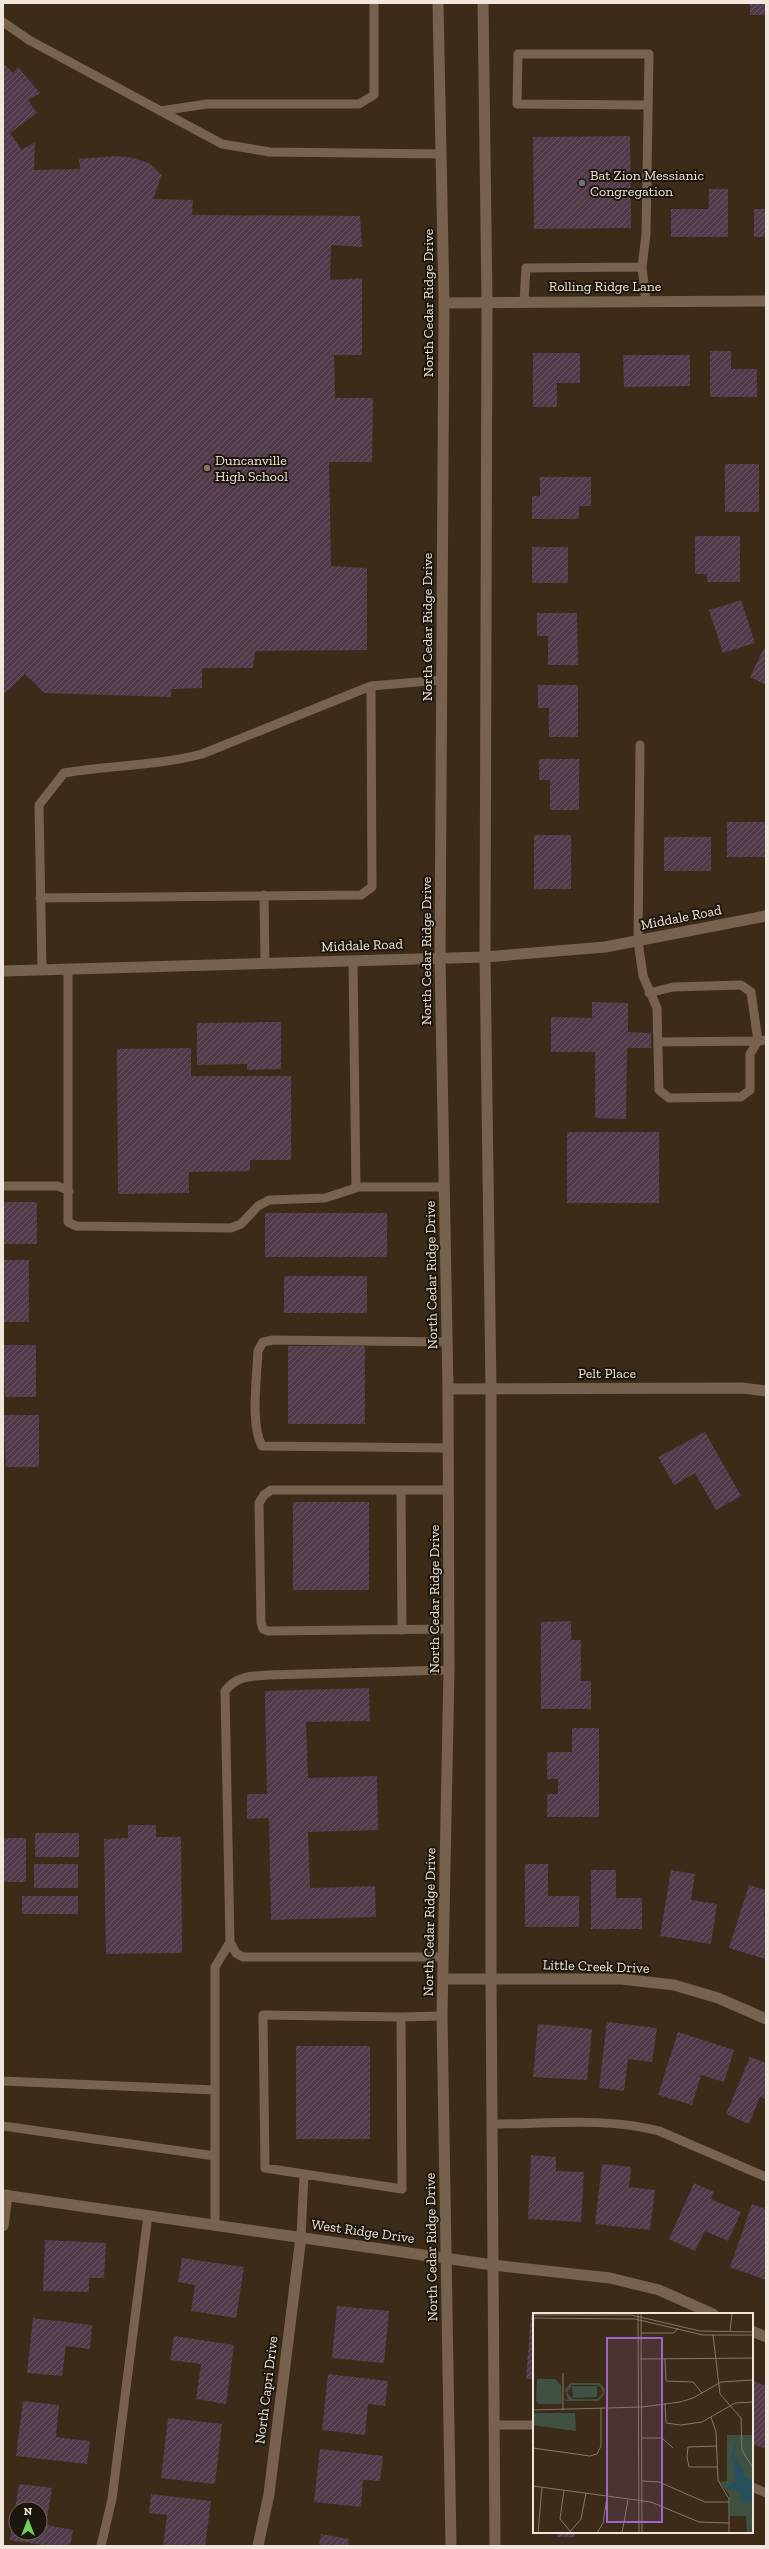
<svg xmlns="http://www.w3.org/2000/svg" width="769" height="2549" viewBox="0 0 769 2549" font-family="'Zilla Slab',serif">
  <defs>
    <pattern id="building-hatch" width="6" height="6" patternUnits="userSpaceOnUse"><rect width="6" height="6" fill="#513b4a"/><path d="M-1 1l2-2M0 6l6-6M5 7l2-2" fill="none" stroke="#6a5764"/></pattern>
  </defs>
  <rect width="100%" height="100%" fill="#3c2b18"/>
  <path fill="url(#building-hatch)" fill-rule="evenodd" d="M750 3H766V15H750Z
    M4 64 13 73 18 67 40 93 28 100 37 113 10 133 22 150 35 142 34 170 80 169 79 159 116 156 133 158 149 163 162 175 153 199 193 200 192 215 360 216 362 247 331 245 330 280 362 278V355H334L335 398H373L372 462H329L331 566 367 568V650L255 651 253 668H202V688L171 689V697L44 693 25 674 3 695Z
    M630 136 631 228 534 229 533 137Z
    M709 189H728V237H671V209H709Z
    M754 209H766V237H754Z
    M710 351H731V369H757V397H710Z
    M533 353H580V383H557V407H533Z
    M623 355H690V386L624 387Z
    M725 464H759V512H725Z
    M540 477H591V506H579V519H532V496H540Z
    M695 536H740V582H707V574H695Z
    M532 547H568V583H532Z
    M741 600 755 643 723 653 709 610Z
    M537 613H577L578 665H548V636H537Z
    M764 648 766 649V685L750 677Z
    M538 685H578V737H549V708H538Z
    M539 759H579V810H550V780H539Z
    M727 822H766V857H727Z
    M534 835H571V889H534Z
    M664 837H711V871H664Z
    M592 1002 628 1003V1032L651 1033V1048H627L626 1119 595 1118V1052H551V1017L592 1018Z
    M281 1022V1069L247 1070V1064L197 1065V1023Z
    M191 1048V1076H291V1160H250V1171L189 1172V1193L118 1194 117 1049Z
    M567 1132H659V1203H567Z
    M3 1202H37V1244H3Z
    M265 1213H387V1257H265Z
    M3 1260H29V1322H3Z
    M284 1276H367V1313H284Z
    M3 1345H36V1397H5Z
    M288 1346H365V1424H288Z
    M3 1415H39V1467H6Z
    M705 1432 741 1496 716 1510 695 1473 674 1485 658 1457Z
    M293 1502H369V1590H293Z
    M571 1621V1640H581V1681H591V1709H541V1622Z
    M369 1688 370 1721 306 1722 308 1778 377 1776 378 1830 308 1832 310 1888 375 1886 376 1917 271 1920 269 1818 247 1819V1794H267L265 1691Z
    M572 1728H599V1817H547V1794H558V1779H547V1752H572Z
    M128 1825H156V1837H181L182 1953 106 1954 104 1839 128 1838Z
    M35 1833H79V1857H35Z
    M3 1838H26V1882H3Z
    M34 1864H78V1888H34Z
    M525 1864H548V1896H579V1927H525Z
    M591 1870H616V1898H642V1929H591Z
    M671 1870 695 1874 691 1900 717 1904 711 1944 660 1936Z
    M749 1885 766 1890 764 1917 766 1918V1959L729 1948Z
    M22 1896H78V1914H22Z
    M607 2022 657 2028 652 2062 628 2059 624 2091 599 2088Z
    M538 2024 592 2029 587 2080 533 2077Z
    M678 2032 734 2050 724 2082 701 2075 692 2105 658 2095Z
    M296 2046H370V2139H296Z
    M750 2057 766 2063V2099L760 2097 749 2124 726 2114Z
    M531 2155 556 2157V2171L584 2172 581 2222 528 2219Z
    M602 2164 631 2167 629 2187 655 2190 650 2230 595 2224Z
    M694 2183 714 2192 711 2199 741 2212 728 2241 705 2231 695 2251 669 2239Z
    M752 2204 766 2209V2280L730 2267Z
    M45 2240 106 2243 104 2278H89V2292L43 2291Z
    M182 2258 244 2267 236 2318 191 2311 195 2285 178 2282Z
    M337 2306 389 2311 384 2363 332 2358Z
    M531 2315H534V2379H526Z
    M33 2318 92 2325 90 2349 66 2346 62 2376 27 2373Z
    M174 2336 234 2345 226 2404 196 2399 201 2364 170 2360Z
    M328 2374 388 2381 385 2406 368 2404 365 2435 322 2430Z
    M752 2380 766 2386V2449L752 2444Z
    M23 2401 59 2405 56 2437 90 2441 87 2464 16 2456Z
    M168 2418 222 2424 215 2484 161 2478Z
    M320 2449 383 2456 380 2481 363 2480 361 2507 314 2502Z
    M19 2484 52 2488 46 2525 73 2530 70 2546H49L10 2540ZM16 2509H40V2533H16Z
    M151 2494 211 2501 205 2546H163L167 2515 149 2513Z
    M557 2532H575V2537H557Z
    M321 2534 349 2539 348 2546H319Z"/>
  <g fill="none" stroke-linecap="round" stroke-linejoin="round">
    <path stroke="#76624e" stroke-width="9" d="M3 22 29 40 222 144 270 152 441 154
      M160 111 207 104H359L374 95V3
      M642 267 646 234 649 54H518L517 104 647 105
      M524 301 526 268 642 267 646 301
      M640 745 638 941 643 976 657 1008 659 1090 669 1098 741 1097 750 1090V1054L758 1041 766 1040
      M264 895 265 963
      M40 898 361 895 372 887 371 686
      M353 961 356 1188
      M42 969 39 805 64 773C110 765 157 766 202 754L371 686 441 680
      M68 969V1222L76 1226 231 1228 241 1224 258 1206 269 1200 325 1198 359 1187H444
      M649 993 673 987 741 985 751 992 758 1041 658 1042
      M3 1186H58L69 1191
      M447 1342 273 1340 263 1342 258 1351C257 1377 250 1424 262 1446L448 1448
      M401 1490 402 1630
      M448 1490H271L264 1495 259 1503 261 1622 263 1629 268 1631 449 1629
      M443 1957H243L236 1953 230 1942 225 1691C236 1676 251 1676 268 1675L449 1670
      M401 2017 442 2016
      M3 2081 215 2090
      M492 2124C547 2124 606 2117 659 2131L766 2177
      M3 2126 215 2156
      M215 2225V1967L230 1942
      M301 2237 304 2174 402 2189 401 2017 263 2015 265 2168 304 2174
      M494 2425H534
      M752 2487 766 2493
      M101 2546 112 2499 148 2215"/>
    <path stroke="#76624e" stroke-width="11" d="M444 303 766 301
      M3 971 485 957 605 947 766 916
      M448 1389 742 1388 766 1391
      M443 1979H621L674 1985 718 1998 766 2019
      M3 2226 7 2195
      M493 2265 610 2278 659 2290 713 2314
      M752 2331 766 2337
      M258 2546 269 2494 301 2237"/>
    <path stroke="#76624e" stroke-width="11" d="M3 2195 493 2265"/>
    <path stroke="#76624e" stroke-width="11" d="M438 3 444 303 440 958 448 1389 449 1670 442 2016 451 2546
      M483 3 487 301 485 957 491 1389V1979L495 2546"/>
  </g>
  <circle fill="#6b7280" stroke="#1d160d" stroke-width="1.5" cx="582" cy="183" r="4"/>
  <circle fill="#8d6e63" stroke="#1d160d" stroke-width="1.5" cx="207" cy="468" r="4"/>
  <g text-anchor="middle" stroke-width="4" stroke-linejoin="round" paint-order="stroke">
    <g font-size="14" fill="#f2e6db" stroke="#1d160d" text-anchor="start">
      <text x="590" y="180">Bat Zion Messianic<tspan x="590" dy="16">Congregation</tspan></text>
      <text x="215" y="465">Duncanville<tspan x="215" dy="16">High School</tspan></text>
    </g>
    <g font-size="14" fill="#f2e6db" stroke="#1d160d">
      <text x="605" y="291">Rolling Ridge Lane</text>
      <text transform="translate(428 303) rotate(-90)" y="5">North Cedar Ridge Drive</text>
      <text transform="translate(427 627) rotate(-90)" y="5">North Cedar Ridge Drive</text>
      <text transform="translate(681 917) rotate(-11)" y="5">Middale Road</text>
      <text transform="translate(362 945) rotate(-2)" y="5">Middale Road</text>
      <text transform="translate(426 951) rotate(-90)" y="5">North Cedar Ridge Drive</text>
      <text transform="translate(431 1275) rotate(-91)" y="5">North Cedar Ridge Drive</text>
      <text x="607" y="1378">Pelt Place</text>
      <text transform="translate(434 1599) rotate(-90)" y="5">North Cedar Ridge Drive</text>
      <text transform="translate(429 1922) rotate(-89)" y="5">North Cedar Ridge Drive</text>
      <text transform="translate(596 1966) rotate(2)" y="5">Little Creek Drive</text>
      <text transform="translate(363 2231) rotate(8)" y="5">West Ridge Drive</text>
      <text transform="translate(431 2247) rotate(-91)" y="5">North Cedar Ridge Drive</text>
      <text transform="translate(266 2390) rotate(-83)" y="5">North Capri Drive</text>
    </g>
  </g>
  <g transform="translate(533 2313)">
    <rect width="220" height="220" fill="#3c2b18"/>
    <path d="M194 122H220V220H214L213 203H197L196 182 187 169 194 168Z" fill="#3f5242"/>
    <path d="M4 66H22L28 72 29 91H6L3 88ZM37 70H67L72 76 71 82 65 88H32L35 86 32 77ZM39 72H64L68 75 70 80 64 86H40L34 80ZM39 73H64V84L40 85ZM0 100H42L43 118 0 112Z" fill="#3f5242" fill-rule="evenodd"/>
    <path d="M204 127 201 144 209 154 211 164 220 167V189L208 188 207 179 192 174 203 168 199 140Z" fill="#25515c"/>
    <path fill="none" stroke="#857666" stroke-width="1" d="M105 0 106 220M108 0 109 220M0 2H98L167 18 220 19M0 5 102 6 170 22H220M197 18 199 0M108 20H141L145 15M180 22 187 81 208 105 209 137 220 155M107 46 220 45M132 46 133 68 160 69 169 80M30 60V97M132 90 133 110 148 112 169 109 202 90 220 89M0 97 109 94 147 89 160 85 188 69 220 67M178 104 183 119 185 167 196 186V220M109 125H129L140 135M184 133 155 134 154 144 156 154H184M0 135 57 143 64 141 68 133V95M109 168 126 169 172 189H196M0 173 118 189 166 209 196 210M31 177 27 206 37 218M5 220 9 174M36 220 48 206 53 180M64 220 70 210 74 184M89 220 95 187"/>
    <path fill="#9f64c7" fill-opacity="0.15" stroke="#9f64c7" stroke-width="2" d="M74 25H129V209H74Z"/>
    <rect width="220" height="220" fill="none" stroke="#f2e6db" stroke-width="2"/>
  </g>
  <rect width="769" height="2549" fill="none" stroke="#f2e6db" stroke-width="8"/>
  <g transform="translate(28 2521)"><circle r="19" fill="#1d160d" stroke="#72695f"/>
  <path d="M0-3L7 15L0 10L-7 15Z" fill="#73d25d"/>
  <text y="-6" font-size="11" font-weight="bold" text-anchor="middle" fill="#f2e6db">N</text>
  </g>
</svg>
